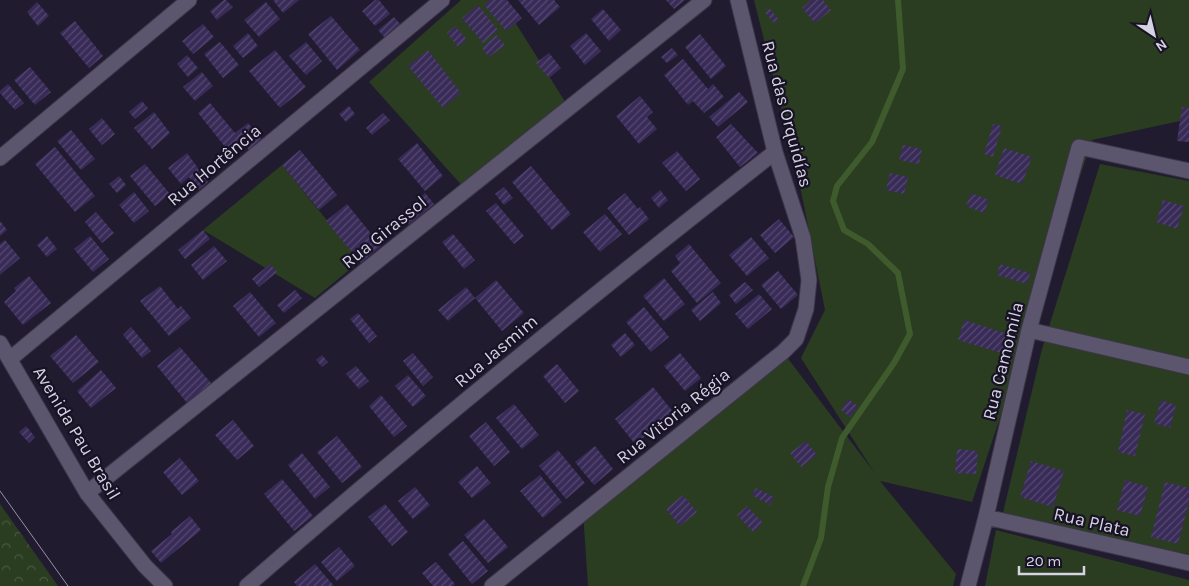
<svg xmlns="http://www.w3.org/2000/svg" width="1189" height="586" viewBox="0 0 1189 586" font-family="Karla,sans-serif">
  <defs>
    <pattern id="forest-crowns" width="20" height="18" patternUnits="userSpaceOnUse" patternTransform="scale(1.25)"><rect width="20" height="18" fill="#2a3d20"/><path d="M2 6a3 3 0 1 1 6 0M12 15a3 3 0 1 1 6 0" fill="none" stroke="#485840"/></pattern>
    <pattern id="building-hatch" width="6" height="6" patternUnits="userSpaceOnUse" patternTransform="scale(1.25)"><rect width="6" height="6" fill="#392b58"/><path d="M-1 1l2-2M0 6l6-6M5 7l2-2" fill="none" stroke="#554970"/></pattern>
  </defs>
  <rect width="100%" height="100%" fill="#211b30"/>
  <path fill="#2a3d20" d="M461 0H501L569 108 466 190 369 82Z
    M754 0H1189V119L1092 140 972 502 880 481 956 574 953 586H588L583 512 783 352 874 472 801 358 825 310 797 171Z
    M1100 164 1189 181V554L1001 521 1042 349Z
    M282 165 360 261 315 298 203 230Z
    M996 530 1189 580V586H985Z"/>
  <path fill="url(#forest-crowns)" d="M0 504 58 586H0Z"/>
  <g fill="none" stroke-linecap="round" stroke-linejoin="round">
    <path stroke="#3f5b2d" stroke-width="6" d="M803 586 821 538 828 487 842 438 894 363 910 334 898 273 868 244 844 230 833 201 837 186 872 142 903 69 898 0"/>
  </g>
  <path fill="url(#building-hatch)" d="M224 0H226L233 7 217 20 210 11Z
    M273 0H299L283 13Z
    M375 0H379L390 14 375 26 362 11Z
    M490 0H507L522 18 506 31 484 5Z
    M518 0H554L560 7 539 25Z
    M666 0H685L674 9Z
    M811 0H823L831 10 815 23 802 8Z
    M37 2 49 16 38 26 27 12Z
    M266 2 280 19 259 37 244 20Z
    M478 5 498 30 483 43 462 18Z
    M769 8 779 20 774 23 765 12Z
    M603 9 621 30 609 41 591 19Z
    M331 16 360 50 337 70 308 34Z
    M394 17 401 25 385 38 378 30Z
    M75 21 103 56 89 68 60 33Z
    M203 24 214 37 193 54 182 41Z
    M455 26 467 40 458 47 447 33Z
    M248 33 258 46 243 58 233 46Z
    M586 33 601 51 585 65 570 46Z
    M700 34 726 66 711 79 685 47Z
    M496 35 505 45 489 57 482 48Z
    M220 42 239 65 223 78 204 54Z
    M306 42 322 61 306 75 289 56Z
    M672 48 678 55 667 63 661 57Z
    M275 50 306 87 280 108 249 71Z
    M428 50 461 93 443 108 408 66Z
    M549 53 561 68 549 78 536 63Z
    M187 55 198 68 188 77 177 64Z
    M683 59 708 89 713 84 724 97 704 113 693 101 688 105 664 75Z
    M30 67 51 92 35 105 14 80Z
    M202 72 213 86 195 101 183 87Z
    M8 84 24 103 15 110 0 93V91Z
    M739 92 748 102 718 127 709 117Z
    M640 96 653 112 647 117 657 129 639 144 616 116Z
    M142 101 148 108 135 119 129 112Z
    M210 103 235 133 248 123 264 142 251 153 243 142 230 153 198 113Z
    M349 106 355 114 346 122 339 114Z
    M1182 107 1189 108V142L1177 141Z
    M154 112 170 133 152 149 134 128Z
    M383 113 390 120 372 135 366 128Z
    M102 118 115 134 102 145 89 129Z
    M731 124 758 153 740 167 716 137Z
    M993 124 1002 126 993 157 984 154Z
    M71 130 95 159 81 170 57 141Z
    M417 143 443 176 425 191 398 159Z
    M903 145 922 149 919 164 899 160Z
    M55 147 95 196 75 212 35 164Z
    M1004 148 1032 157 1022 184 995 175Z
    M300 150 337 195 319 210 282 165Z
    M677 151 700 179 686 191 662 163Z
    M187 153 208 182 199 190 189 177 181 184 168 168Z
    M145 164 170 194 155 206 130 176Z
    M531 166 571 214 552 230 512 182Z
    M890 173 908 177 904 194 886 190Z
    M119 176 126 185 117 193 109 184Z
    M504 187 513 198 504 205 495 194Z
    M660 190 668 200 659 208 651 198Z
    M134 192 149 211 134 223 119 205Z
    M425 193 434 204 409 225 400 215Z
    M625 193 638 209 640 207 649 219 629 235 607 208Z
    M971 193 989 200 984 213 966 206Z
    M1163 200 1184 206 1177 229 1156 222Z
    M496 203 524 236 514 244 486 211Z
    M347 204 381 246 361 263 326 221Z
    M96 212 114 233 102 243 85 222Z
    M605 214 622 234 600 252 583 232Z
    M779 219 794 237 775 253 760 235Z
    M0 221 7 230 0 236Z
    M203 230 210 239 185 259 178 250Z
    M453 234 475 260 464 269 442 242Z
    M47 236 57 249 47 257 37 245Z
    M90 236 109 259 93 272 74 249Z
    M751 237 769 258 747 276 729 255Z
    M5 240 20 258 0 275V244Z
    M689 244 721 283 697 303 671 271 680 263 675 256Z
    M214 246 227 261 203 280 191 265Z
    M270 264 277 272 259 287 252 279Z
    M1000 264 1030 273 1027 284 997 275Z
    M778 271 798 295 781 309 761 285Z
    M29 276 51 303 23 325 4 302 16 291 14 288Z
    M664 278 685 304 664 321 643 296Z
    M496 280 524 313 502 331 475 298 448 321 438 310 466 287 475 298Z
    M745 282 753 290 736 304 729 295Z
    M160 286 178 309 181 306 191 318 169 336 140 301Z
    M295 290 302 298 284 313 277 305Z
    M250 292 276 323 259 337 233 306Z
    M713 292 721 303 700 321 691 310Z
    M759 294 772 309 748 329 735 314Z
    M644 307 669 337 651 352 626 322Z
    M358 313 377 336 369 343 350 319Z
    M964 320 1014 336 1008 355 958 340Z
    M131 327 151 351 142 358 123 335Z
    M625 333 635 345 621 357 611 345Z
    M76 335 99 362 73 383 50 356Z
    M180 347 211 383 187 403 157 366Z
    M413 353 433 377 423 386 403 361Z
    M680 353 701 378 685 391 664 366Z
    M322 355 328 362 322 367 316 360Z
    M557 364 579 391 565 403 543 376Z
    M356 366 369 381 359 389 346 374Z
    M101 370 116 388 91 408 77 391Z
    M408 375 426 396 413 407 395 386Z
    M653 387 674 413 635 444 615 419Z
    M381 395 407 426 394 437 369 406Z
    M848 399 858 406 850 417 841 410Z
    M1161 400 1176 405 1170 428 1154 423Z
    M514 404 539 435 522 449 496 418Z
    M1127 410 1145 414 1135 456 1118 452Z
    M233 420 254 446 237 460 215 435Z
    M486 422 510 452 494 466 469 436Z
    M26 426 35 437 29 443 19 432Z
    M337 436 362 467 342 483 317 452Z
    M806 441 817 455 801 467 790 453Z
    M595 446 613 469 594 485 575 462Z
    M957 449 978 451 976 474 955 473Z
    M558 450 585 483 566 499 539 466Z
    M302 453 330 487 315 499 288 465Z
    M180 458 199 481 182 495 163 472Z
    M1031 461 1064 471 1053 507 1020 497Z
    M477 466 491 483 472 498 458 482Z
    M540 475 562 502 543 518 520 491Z
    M282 479 313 516 294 531 264 494Z
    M1125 480 1148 487 1140 516 1117 510Z
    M1165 482 1189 488V501L1178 544 1151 537Z
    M415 487 430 505 413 519 398 501Z
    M756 488 774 497 770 505 752 495Z
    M683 495 697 512 680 526 666 509Z
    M385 504 408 532 392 546 368 517Z
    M747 506 763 523 753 532 737 515Z
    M190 516 201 530 161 563 151 551 172 534 171 532Z
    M484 519 508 547 488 563 464 535Z
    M463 541 488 571 472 584 448 554Z
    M339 547 355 566 337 581 321 562Z
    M436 562 455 584 453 586H433L422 573Z
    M315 564 334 586H297L294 582Z"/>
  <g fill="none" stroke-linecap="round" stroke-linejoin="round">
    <g stroke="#3c3648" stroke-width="17">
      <path id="street" d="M0 158 189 0
        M1029 330 1189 367
        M0 343 87 493 145 566 165 586
        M10 359 442 0
        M87 493 704 0
        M986 517 1189 563
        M247 586C419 436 596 292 775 152
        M492 586 783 352 796 339 806 309 809 280 803 238 775 152 738 0
        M968 586 986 517 1029 330 1079 147 1189 171"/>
    </g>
    <use href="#street" stroke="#5b556d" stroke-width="15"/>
    <path stroke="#9692a3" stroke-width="1" d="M0 491 68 586"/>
  </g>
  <g text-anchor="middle" stroke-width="4.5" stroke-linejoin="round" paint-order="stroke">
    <g font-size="18" fill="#d6d3e2" stroke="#181226">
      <text transform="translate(787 114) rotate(75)" y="6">Rua das Orquidías</text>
      <text transform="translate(214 165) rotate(-40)" y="6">Rua Hortência</text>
      <text transform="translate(384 232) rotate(-39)" y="6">Rua Girassol</text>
      <text transform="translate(496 351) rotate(-40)" y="6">Rua Jasmim</text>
      <text transform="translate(1003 361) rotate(-76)" y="6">Rua Camomila</text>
      <text transform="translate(673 416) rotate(-39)" y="6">Rua Vitoria Régia</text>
      <text transform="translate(77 433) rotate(59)" y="6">Avenida Pau Brasil</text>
      <text transform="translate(1092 522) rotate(13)" y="6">Rua Plata</text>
    </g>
  </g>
  <g transform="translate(1154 35) rotate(145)" stroke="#181226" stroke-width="4" paint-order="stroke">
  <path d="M0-4L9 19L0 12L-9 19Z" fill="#d6d3e2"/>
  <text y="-8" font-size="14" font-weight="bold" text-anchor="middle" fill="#d6d3e2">N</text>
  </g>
  <path d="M1019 566v8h65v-8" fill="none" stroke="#d6d3e2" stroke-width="2.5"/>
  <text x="1026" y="566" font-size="15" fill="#d6d3e2" stroke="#181226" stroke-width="4" paint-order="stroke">20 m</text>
</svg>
